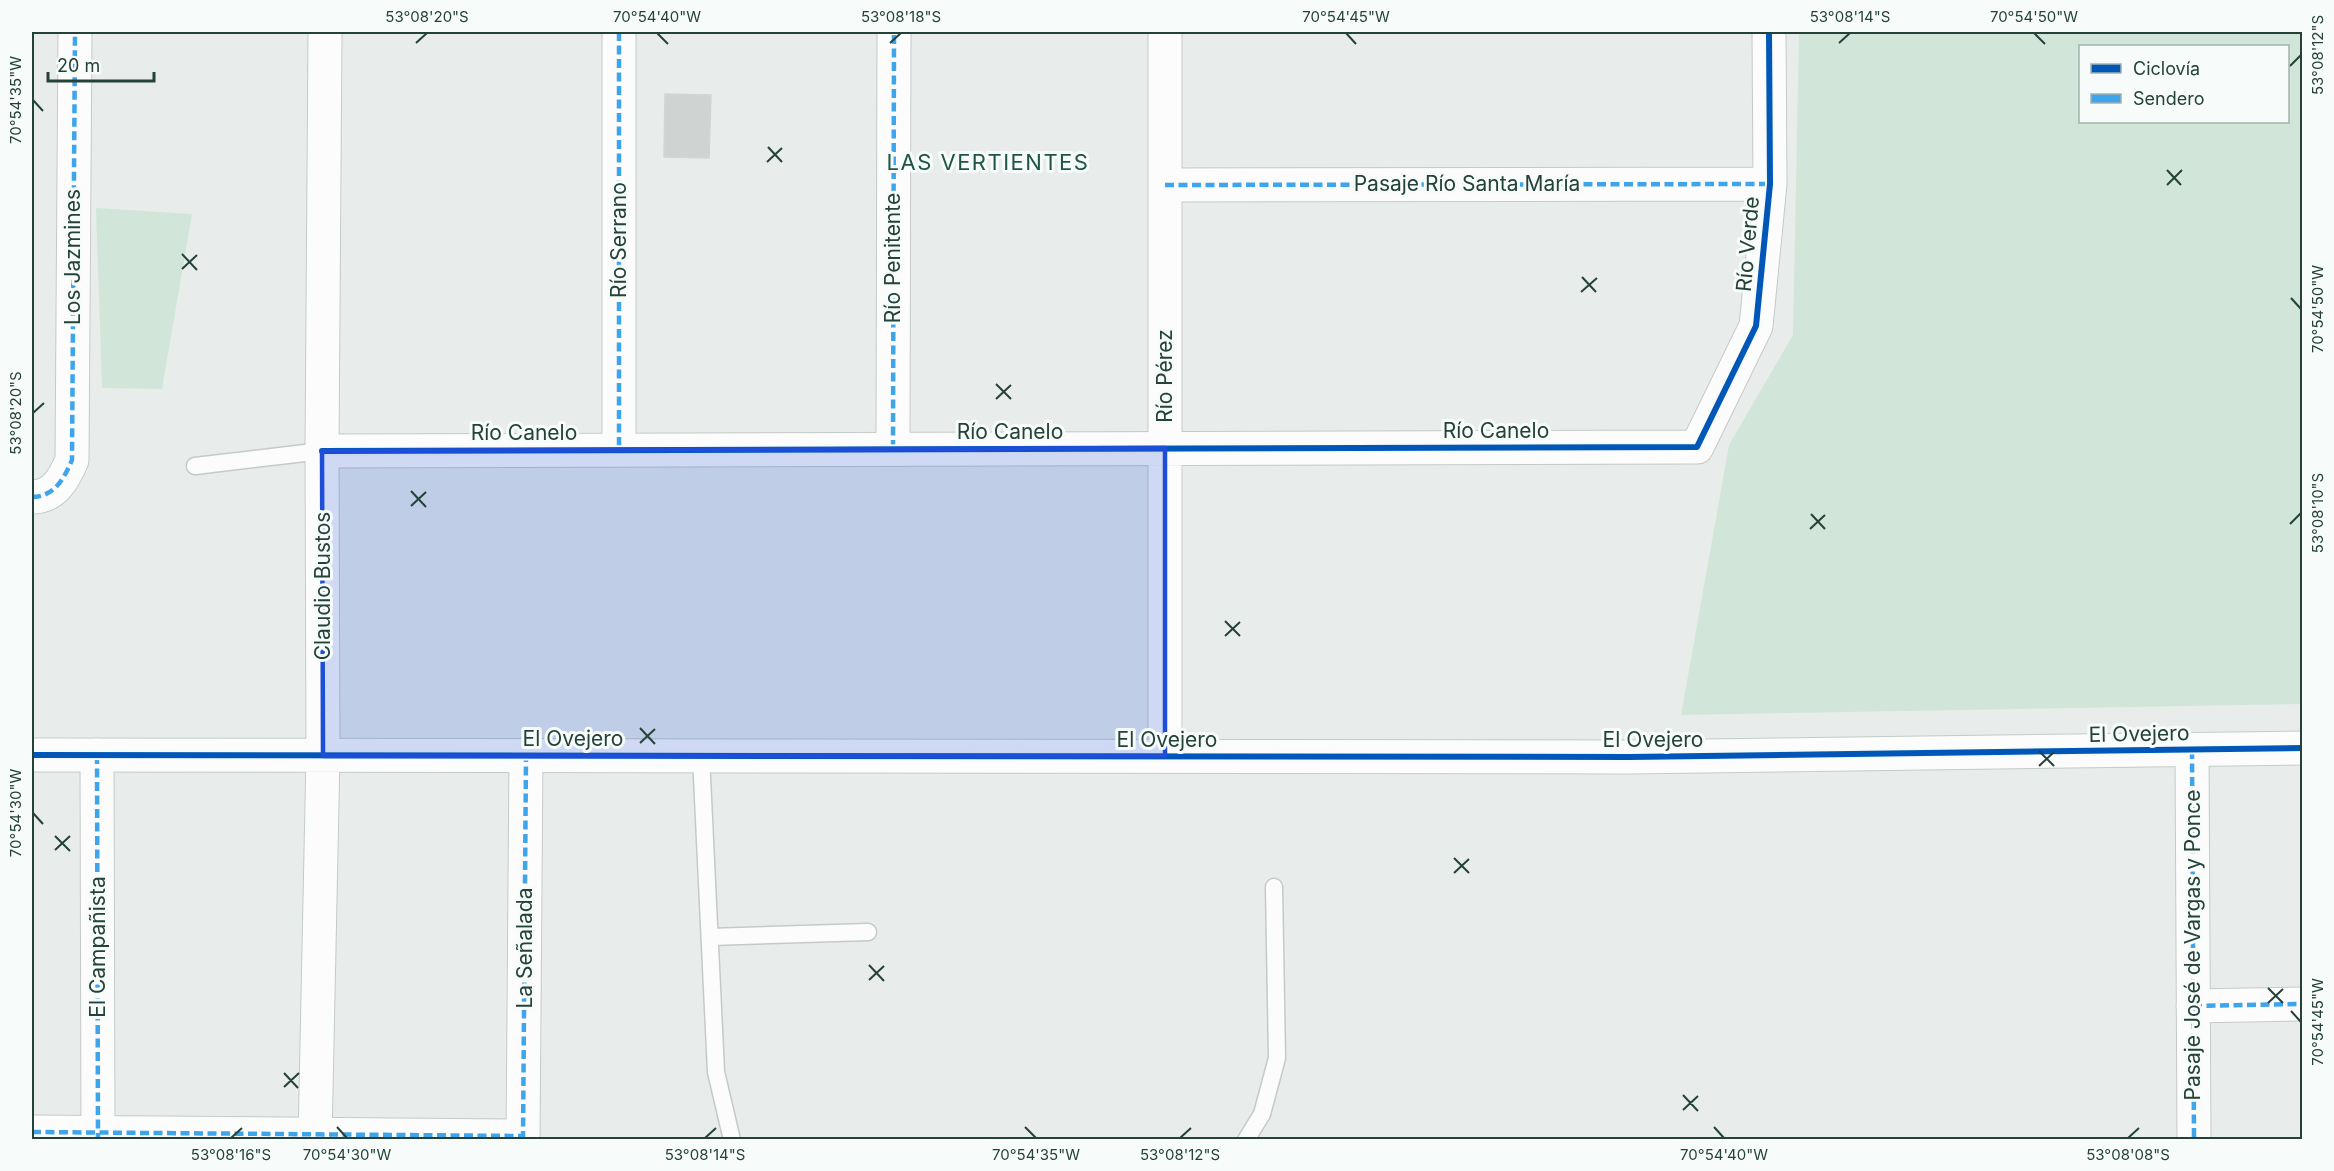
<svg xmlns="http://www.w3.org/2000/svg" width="2334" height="1171" viewBox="0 0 2334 1171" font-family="Inter,sans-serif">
  <rect width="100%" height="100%" fill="#e8edeb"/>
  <path fill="#d1e6d8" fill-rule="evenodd" d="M1799 32H2302V704L1681 715 1729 445 1793 335ZM2080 46H2288V122H2080Z
    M96 208 192 214 162 389 102 388Z"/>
  <path fill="#cfd4d2" stroke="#d1d6d4" stroke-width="1.5" d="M665 94 711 95 709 158 664 157Z"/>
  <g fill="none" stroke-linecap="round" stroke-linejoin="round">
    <g stroke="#c5cac8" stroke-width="19">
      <path id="lane" d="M195 466 322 451
        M701 756 716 1072 732 1140
        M710 937 868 932
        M1246 1140 1262 1114 1277 1058 1274 887"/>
    </g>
    <g stroke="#c5cac8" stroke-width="35">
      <path id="street" d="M619 32V449
        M1165 32V756
        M1165 185 1770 184
        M893 449 894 32
        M322 451 1697 447 1756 326 1770 184 1769 32
        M32 497C54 497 64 479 72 460L75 32
        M2192 750 2194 1140
        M97 755 98 1140
        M2193 1006 2302 1004
        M32 1132 523 1136
        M523 1140 526 756"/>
    </g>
    <g stroke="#c3cbc8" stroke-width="35">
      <path id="secondary" d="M32 755 1629 757 2302 748
        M315 1140 323 756 322 451 325 32"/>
    </g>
    <use href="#lane" stroke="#fcfcfc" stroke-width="16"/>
    <use href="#street" stroke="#fcfcfc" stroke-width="33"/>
    <use href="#secondary" stroke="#fcfcfc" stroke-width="33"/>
    <path stroke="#3ea4ec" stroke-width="4.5" stroke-dasharray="9 4.5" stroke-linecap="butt" d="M619 32V449
      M1165 185 1770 184
      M893 449 894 32
      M32 497C54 497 64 479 72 460L75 32
      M2192 750 2194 1140
      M97 755 98 1140
      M2193 1006 2302 1004
      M32 1132 523 1136
      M523 1140 526 756"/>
    <g stroke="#f7fbf9" stroke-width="10">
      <path id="cycleway" d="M322 451 1697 447 1756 326 1770 184 1769 32
        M32 755 1629 757 2302 748"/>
    </g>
    <use href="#cycleway" stroke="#0057b8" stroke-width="6"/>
  </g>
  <path fill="#1d4ed8" fill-opacity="0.2" stroke="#1d4ed8" stroke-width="4.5" stroke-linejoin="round" d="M1165 448V756H323L322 451Z"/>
  <path fill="none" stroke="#24423a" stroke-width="2" d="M657 33 668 44M1346 33 1356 44M2034 33 2045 44M416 43 427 33M890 43 901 33M1839 43 1850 33M2290 66 2301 55M33 100 43 111M768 147 782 162M767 162 782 148M2167 170 2181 185M2167 185 2182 170M182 254 197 270M182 269 197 255M1582 277 1596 292M1581 292 1597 278M2291 298 2301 309M996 384 1011 399M996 399 1011 385M33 413 44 403M411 491 426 507M411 506 426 492M1811 514 1825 529M2290 524 2301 513M1810 529 1825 515M1225 621 1240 636M1225 636 1240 622M640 728 655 744M640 743 655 729M2039 751 2054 766M2039 766 2054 752M33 813 43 824M55 836 70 851M55 850 70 836M1454 858 1469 873M1454 873 1469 859M869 965 884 981M869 980 884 966M2268 988 2283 1003M2268 1003 2283 989M2291 1011 2301 1022M284 1073 298 1088M284 1087 299 1073M1683 1095 1698 1111M1683 1110 1698 1096M337 1127 347 1138M1025 1127 1036 1138M1714 1127 1724 1138M231 1138 242 1128M705 1138 716 1128M1180 1138 1191 1128M2128 1138 2139 1128"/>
  <g text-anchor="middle" stroke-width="6" stroke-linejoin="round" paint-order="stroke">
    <g font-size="21" fill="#24423a" stroke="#f7fbf9">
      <text x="1467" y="191">Pasaje Río Santa María</text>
      <text transform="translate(619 240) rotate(-90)" y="7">Río Serrano</text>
      <text transform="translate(1748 244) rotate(-85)" y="7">Río Verde</text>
      <text transform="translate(73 257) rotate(-90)" y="7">Los Jazmines</text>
      <text transform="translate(893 258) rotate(-90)" y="7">Río Penitente</text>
      <text transform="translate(1165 376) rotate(-90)" y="7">Río Pérez</text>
      <text x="1496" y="438">Río Canelo</text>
      <text x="1010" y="439">Río Canelo</text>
      <text x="524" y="440">Río Canelo</text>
      <text transform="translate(323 586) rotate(-90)" y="7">Claudio Bustos</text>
      <text transform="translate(2139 734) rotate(-1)" y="7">El Ovejero</text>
      <text x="573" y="746">El Ovejero</text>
      <text x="1167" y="747">El Ovejero</text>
      <text x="1653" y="747">El Ovejero</text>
      <text transform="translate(2193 945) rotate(-90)" y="7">Pasaje José de Vargas y Ponce</text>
      <text transform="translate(98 947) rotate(-90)" y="7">El Campañista</text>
      <text transform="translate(525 948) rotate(-90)" y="7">La Señalada</text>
    </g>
    <g font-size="22" letter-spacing="1.5" fill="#1f5548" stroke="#f7fbf9">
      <text x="988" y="170">LAS VERTIENTES</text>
    </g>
  </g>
  <rect width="2334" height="1171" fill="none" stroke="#f7fbf9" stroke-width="66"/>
  <rect x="2079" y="45" width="210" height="78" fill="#f7fbf9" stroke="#a3b1ad" stroke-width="1.5"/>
  <rect x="2091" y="64" width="30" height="9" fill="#0057b8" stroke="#a3b1ad" stroke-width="1.5"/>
  <text x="2133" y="75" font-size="18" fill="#24423a">Ciclovía</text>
  <rect x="2091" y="94" width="30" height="9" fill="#3ea4ec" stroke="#a3b1ad" stroke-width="1.5"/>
  <text x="2133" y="105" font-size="18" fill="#24423a">Sendero</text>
  <path d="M48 72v9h106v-9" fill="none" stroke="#24423a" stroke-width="3"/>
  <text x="57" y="72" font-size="18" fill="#24423a" stroke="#f7fbf9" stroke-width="4.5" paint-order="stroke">20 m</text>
  <rect x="33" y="33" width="2268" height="1105" fill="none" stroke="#24423a" stroke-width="2"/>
  <g font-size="15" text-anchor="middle" fill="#24423a">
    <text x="427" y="22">53°08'20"S</text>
    <text x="657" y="22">70°54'40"W</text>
    <text x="901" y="22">53°08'18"S</text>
    <text x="1346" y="22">70°54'45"W</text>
    <text x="1850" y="22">53°08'14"S</text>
    <text x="2034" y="22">70°54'50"W</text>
    <text transform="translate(2318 55) rotate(-90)" y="5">53°08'12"S</text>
    <text transform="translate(16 100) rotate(-90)" y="5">70°54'35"W</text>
    <text transform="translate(2318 309) rotate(-90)" y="5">70°54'50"W</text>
    <text transform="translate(16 413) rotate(-90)" y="5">53°08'20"S</text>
    <text transform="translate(2318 513) rotate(-90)" y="5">53°08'10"S</text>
    <text transform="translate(16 813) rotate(-90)" y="5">70°54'30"W</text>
    <text transform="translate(2318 1022) rotate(-90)" y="5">70°54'45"W</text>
    <text x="231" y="1160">53°08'16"S</text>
    <text x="347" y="1160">70°54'30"W</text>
    <text x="705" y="1160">53°08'14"S</text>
    <text x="1036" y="1160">70°54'35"W</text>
    <text x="1180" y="1160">53°08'12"S</text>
    <text x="1724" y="1160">70°54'40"W</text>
    <text x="2128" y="1160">53°08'08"S</text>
  </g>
</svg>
